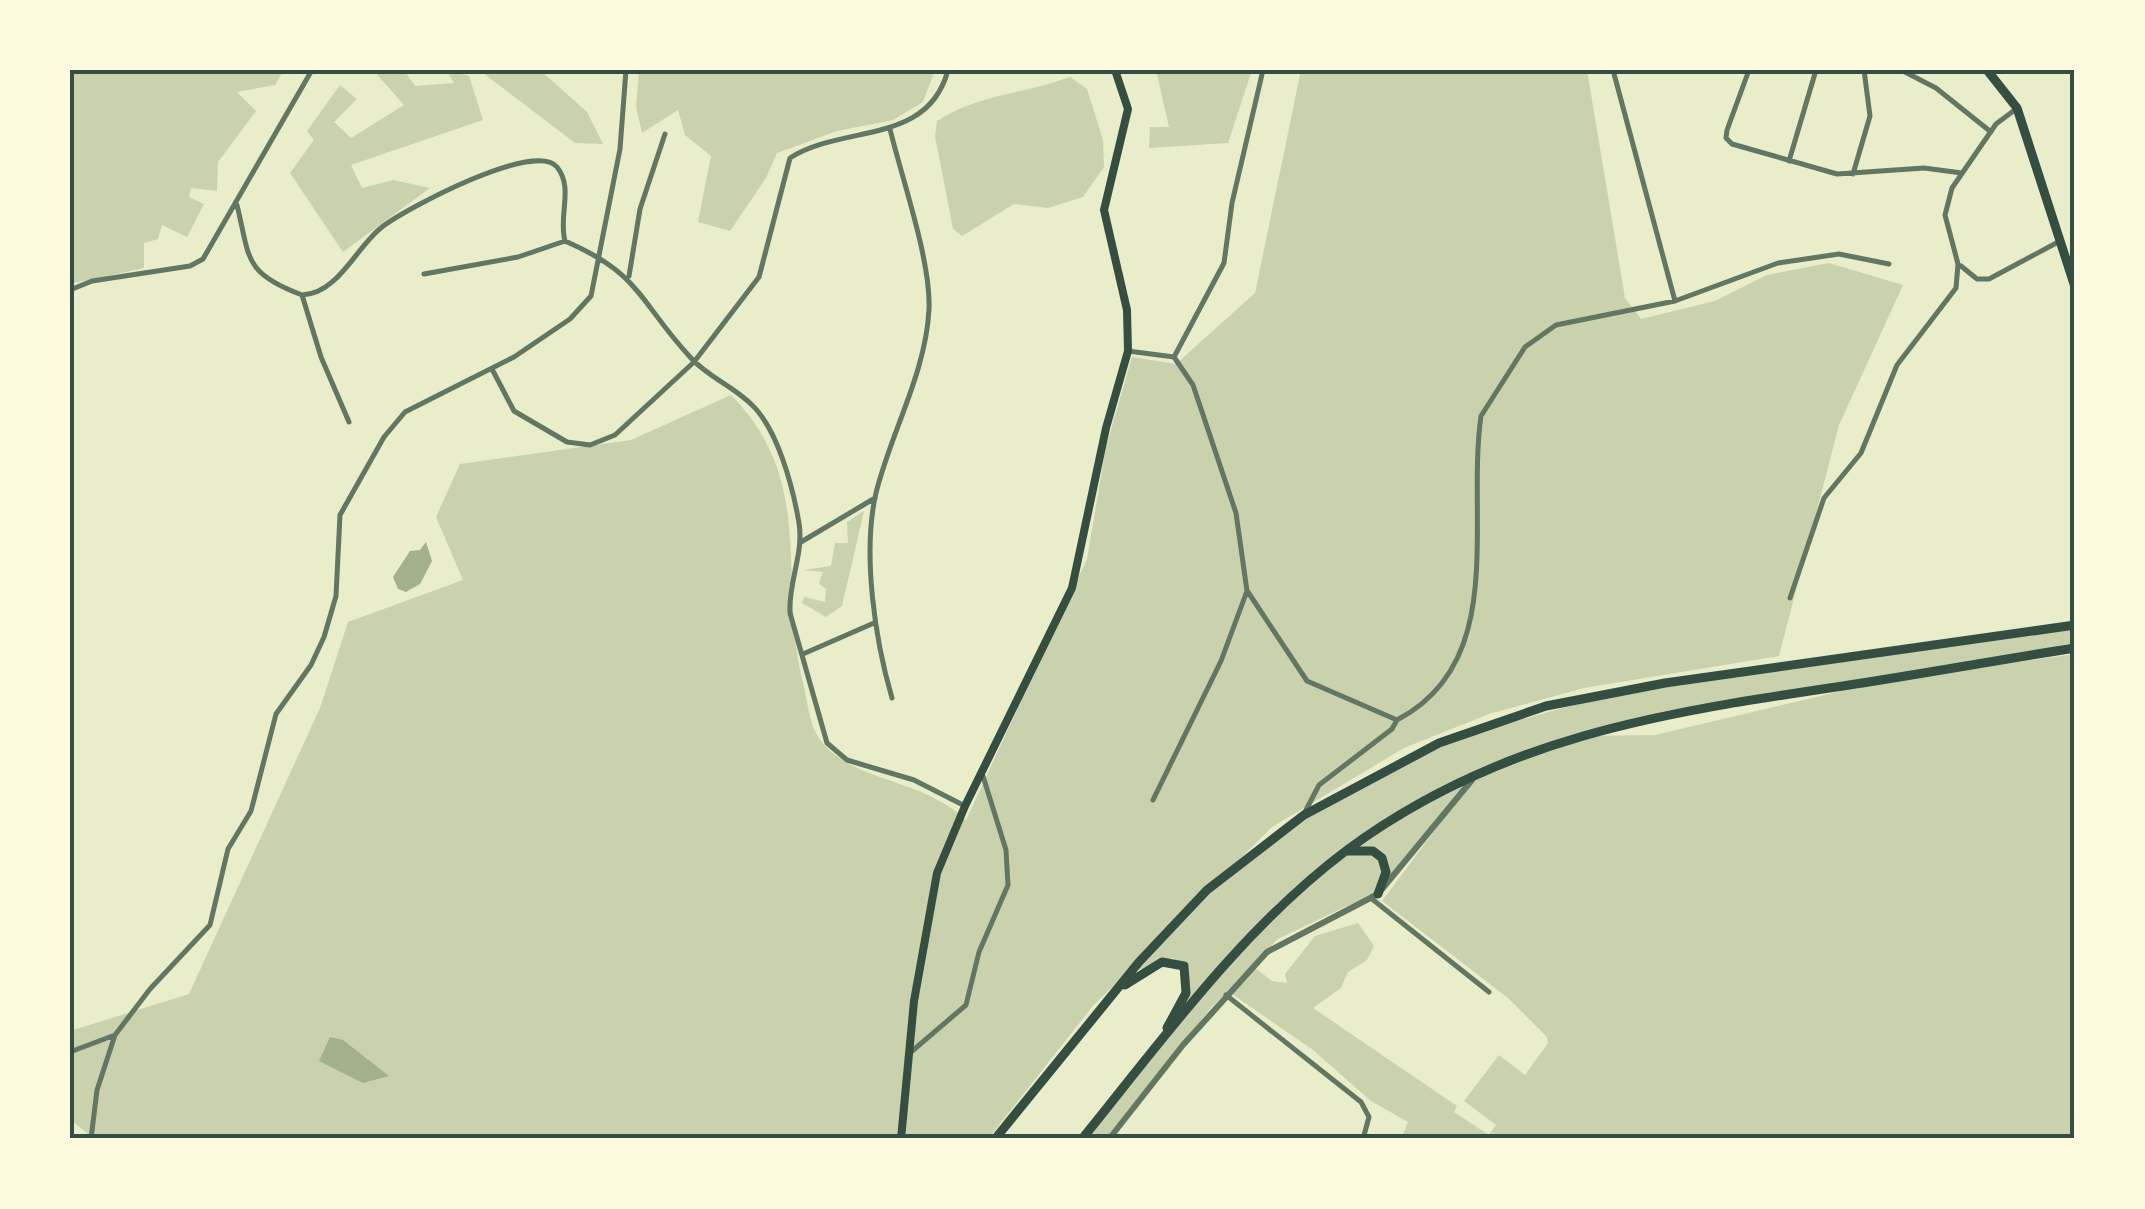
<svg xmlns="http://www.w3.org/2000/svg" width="2145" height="1209" viewBox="0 0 2145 1209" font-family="'Alegreya Sans',sans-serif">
  <rect width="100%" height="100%" fill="#e9edc9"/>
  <path fill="#cad2ad" d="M70 70 282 73 275 85 237 92 256 111 218 162 217 191 191 188 189 197 204 204 187 237 162 225 158 239 144 243V268L70 284Z
    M373 70H404L415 86 454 83 446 70 469 76 483 120 351 165 362 188 393 180 430 188 343 252 290 173 314 140 307 131 340 85 357 99 334 122 351 138 404 105Z
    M479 70H540L587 112 603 144 575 143Z
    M639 70H935L923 102 893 120 837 131 777 153 766 178 730 231 698 222 711 156 685 135 678 110 642 133 636 107Z
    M1156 70H1252L1228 143 1149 148 1150 127H1169Z
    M1301 70H1587L1625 298 1641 319 1715 301 1767 275 1829 263 1903 285 1839 425 1779 656 1584 688 1489 714 1404 748 1272 827 1224 875C1252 852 1281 823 1313 805 1542 678 1820 662 2075 623V652L1665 711 1581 736 1655 735 1888 680 2075 654V1139H1401L1408 1122 1371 1101 1313 1050 1232 994 1254 967 1272 981 1287 983 1285 974 1315 936 1358 923 1374 946 1367 960 1348 972 1341 988 1313 1008 1457 1106 1454 1112 1489 1135 1496 1125 1464 1101 1499 1055 1525 1075 1548 1043 1547 1037 1508 998 1382 901 1476 775C1356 816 1251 921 1175 1020L1189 991V967L1172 958 1136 971 1209 891 1092 1007 988 1139H94L70 1119V1031L189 994 320 708 348 622 463 580 436 517 460 464 631 440 731 395C817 482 777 577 803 683 807 699 809 721 817 735 845 782 922 777 966 820L1087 559 1106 447 1132 357 1176 364 1255 293Z
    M1070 77 1087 89 1103 140 1104 167 1083 197 1048 208 1014 204 962 236 953 229 935 136 937 121C978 94 1025 94 1070 77Z
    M864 511 842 606 826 617 802 603 804 597 825 602 826 589 819 584 823 572 804 570 831 566 835 543H848L847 522Z
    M1471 780 1383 885 1386 857 1351 849 1434 794Z
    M1375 853 1384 868 1374 893 1278 939 1210 1009 1105 1139H1087L1218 974 1301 891 1347 855Z"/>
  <path fill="#a3b18a" d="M426 542 432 561 420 584 406 592 398 589 393 577 410 551 420 550Z
    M330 1037 343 1040 389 1076 363 1083 319 1061Z"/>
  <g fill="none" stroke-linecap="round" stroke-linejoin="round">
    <path stroke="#617663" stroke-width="5" d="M1613 70 1675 301
      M1749 70 1727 130 1726 138 1732 144 1837 174 1924 168 1962 173
      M1901 70 1936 88 1991 132
      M890 129C902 179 931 261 929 309 926 373 891 432 876 493 862 553 875 640 892 698
      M1789 161 1816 70
      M1853 174 1870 116 1864 70
      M237 205C250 258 243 273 302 295 338 294 356 247 382 227 407 208 535 140 557 167 574 188 558 216 565 241
      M1961 266 1977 279H1989L2060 241
      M424 274 518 257 565 241C643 275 638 301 691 358 708 377 733 386 751 404 778 429 793 488 799 523 804 554 788 583 790 613L827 743 847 760 914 780 965 806
      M629 276 640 209 665 134
      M70 290 92 281 190 266 203 259 312 70
      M302 295 321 357 349 422
      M1128 351 1174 357
      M492 369 514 411 567 442 590 445 615 435 694 362 759 277 790 158C843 124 928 146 948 70
      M801 542 875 498
      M1248 592 1307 681 1397 720 1392 729 1319 785 1305 812
      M1790 598 1824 498 1861 453 1897 365 1956 288 1958 264 1945 215 1952 188 1996 124 2016 109
      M803 654 874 623
      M1397 720C1509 662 1466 519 1481 416L1525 347 1556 325 1675 301 1778 263 1839 254 1889 264
      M1153 800 1221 661 1247 591 1236 513 1193 385 1174 357 1224 263 1232 203 1263 70
      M1372 899 1489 992
      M1226 995 1361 1102 1369 1117 1363 1139
      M70 1052 115 1035
      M911 1052 966 1005 979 952 1008 885 1006 850 982 773
      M91 1139 97 1090 115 1035 150 989 210 925 228 849 251 811 276 714 311 665 324 637 336 596 340 515 384 437 405 412 514 357 570 319 591 296 620 149 626 70"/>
    <path stroke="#617663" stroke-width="6" d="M1109 1139 1183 1045 1267 952 1378 894 1472 780"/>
    <path stroke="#344e41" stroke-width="8" d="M901 1139 914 1001 937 873 965 806 1072 588 1106 428 1128 351 1127 310 1104 210 1128 109 1115 70"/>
    <path stroke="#344e41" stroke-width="9" d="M1987 70 2017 108 2075 287"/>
    <path stroke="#344e41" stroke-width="9" d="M1348 851H1373L1382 858 1386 872 1378 894
      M1125 985 1162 962 1184 966 1186 993 1167 1028
      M995 1139 1139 962 1207 890 1304 815 1439 743 1546 706 1665 683 2075 625
      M1082 1139C1163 1039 1243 928 1347 850 1500 737 1661 713 1843 686 1921 674 1998 660 2075 648"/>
  </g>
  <rect width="2145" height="1209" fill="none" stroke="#fefae0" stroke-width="145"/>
  <rect x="72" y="72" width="2000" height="1064" fill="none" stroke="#344e41" stroke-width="4"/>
</svg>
